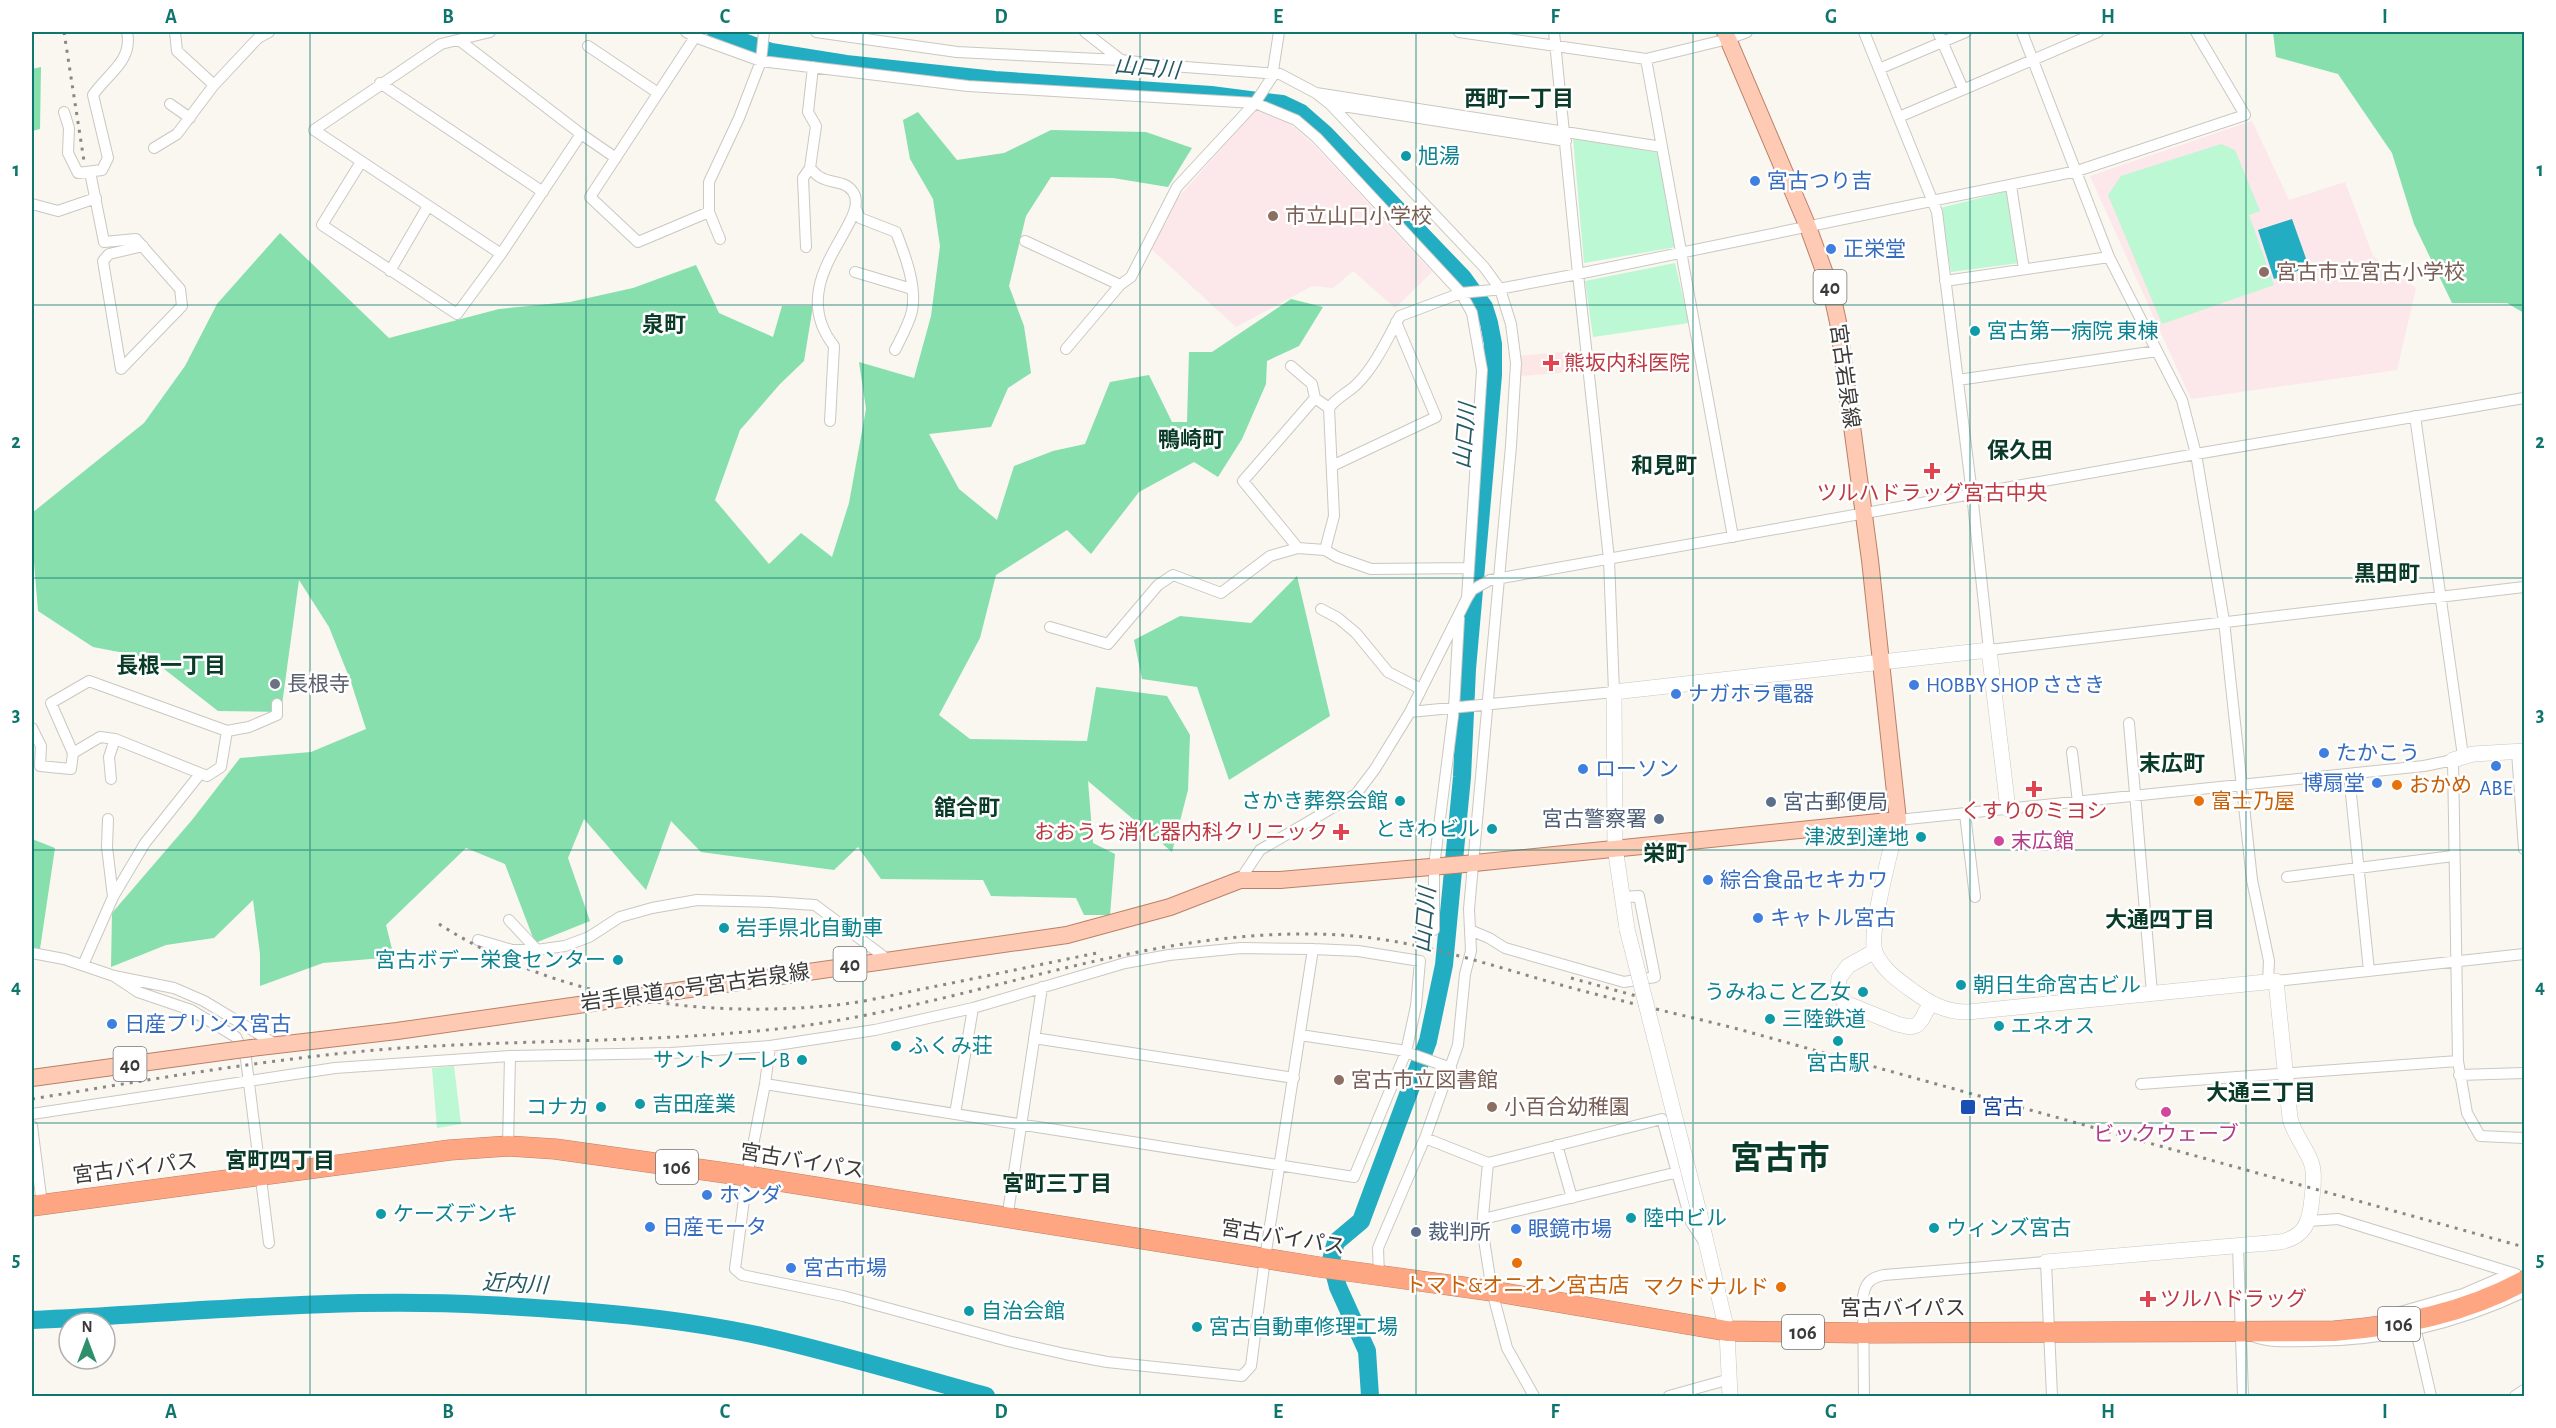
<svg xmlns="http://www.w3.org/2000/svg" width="2556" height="1428" viewBox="0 0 2556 1428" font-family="'Alegreya Sans','Noto Sans JP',sans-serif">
  <rect width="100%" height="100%" fill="#faf6f0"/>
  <path fill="#fce7ea" d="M1256 109 1290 124 1314 145 1432 272 1395 308 1353 271 1333 288 1312 286 1236 327 1149 247 1168 220 1165 213Z
    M2252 121 2289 200 2345 182 2373 256 2416 288 2397 370 2191 399 2090 176Z"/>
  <path fill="#fde7e4" d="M1581 350 1583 371 1520 376 1519 356Z"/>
  <path fill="#bbf8d3" d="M1573 138 1660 153 1676 247 1584 263Z
    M2221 144 2235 150 2260 211 2249 215 2274 285 2162 324 2108 195 2121 176Z
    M2008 191 2019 263 1951 272 1940 208Z
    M1675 263 1689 323 1593 337 1585 281Z
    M454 1066 461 1124 437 1128 432 1068Z"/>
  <path fill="#86dfac" d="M2273 32H2524V313L2507 303H2452L2414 224 2392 153 2338 74 2276 57Z
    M41 67 40 129 32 131V69Z
    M918 112 957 160 1004 153 1051 130 1146 132 1192 148 1168 187 1113 178 1051 177 1026 216 1009 286 1024 326 1031 373 1008 388 991 427 929 434 959 489 997 520 1014 466 1053 451 1085 444 1110 382 1149 375 1172 422H1187L1189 352H1212L1291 299 1323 307 1299 346 1267 361 1266 384 1242 439 1218 477 1194 462 1139 492 1091 554 1067 530 996 575 980 638 939 715 970 739 1087 741 1096 687 1167 696 1190 735 1188 790 1172 852 1088 781 1093 843 1115 854 1110 915H1084L1076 898 991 896 983 880 881 879 858 847 834 870 701 852 671 821 646 890 584 819 568 858 590 921 535 943 505 864 466 848 386 925 394 957 323 963 260 986V954L253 900 214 938 166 945 111 967 112 913 192 820 240 758 311 752 366 729 351 682 329 627 299 580 281 712 218 711 150 658 93 647 38 611 34 562 32 561V513L144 423 185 366 217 304 280 233 389 338 499 309 570 302 633 288 696 265 719 313 773 337 782 306H813L804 361 780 384 740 430 715 500 769 564 801 533 832 557 849 503 866 409 859 362 914 378 931 316 940 246 933 199 910 159 903 120Z
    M1297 576 1330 716 1229 780 1197 687 1142 679 1134 640 1180 616 1251 623Z
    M32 839 55 848 40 949 32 951Z"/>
  <path fill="#23adc2" d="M2292 219 2309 267 2274 279 2258 230Z"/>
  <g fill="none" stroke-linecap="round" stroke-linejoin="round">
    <path stroke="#23adc2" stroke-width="18" d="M716 32 771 52 846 64 995 80 1211 95 1282 104 1301 113 1325 134 1463 278 1484 307 1489 323 1493 344V375L1467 669 1462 777 1444 965 1428 1041 1361 1221 1336 1242 1331 1260 1338 1287 1367 1351 1370 1396
      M32 1320C183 1313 335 1297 487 1305 580 1310 676 1317 766 1337 840 1354 913 1376 986 1396"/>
    <g stroke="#cbc7c1" stroke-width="12">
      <path id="street" d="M175 32 177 51 214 85
        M490 32 441 44 314 130 501 254 581 134 616 158
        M686 32 695 37 761 61 968 86 1255 103 1296 120 1317 138 1461 293 1472 313 1482 370 1467 598
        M816 32 957 52 1120 60
        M1085 32 1121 60 1172 66 1280 74 1316 93 1330 104 1484 267 1500 289 1511 324 1516 363 1511 446 1469 909 1471 951 1465 974 1458 1045 1425 1138 1378 1248 1379 1276
        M1459 32 1646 59 1728 39 1747 32
        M1864 32 1937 212 1972 494 1989 650 2524 587
        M1938 32 1963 89
        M2022 32 2109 257 2182 400 2196 454 2224 621 2252 880 2269 961 2268 982
        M695 37 590 197 638 242 709 212
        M459 40 581 134
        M588 46 658 93
        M1646 59 1733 537
        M813 67 808 112 816 126 810 168C813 171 816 175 820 177 831 184 845 180 853 192 873 221 782 280 834 346L830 421
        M1879 69 1966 32
        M380 83 543 192
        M1316 93 1662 147
        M170 104 190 118
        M1330 104 1566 141
        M64 112 69 128 68 153 78 173 102 170 108 158 93 95C108 73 133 61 127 32
        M1899 117 2098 32
        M154 148 177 134 214 85 258 38 269 32
        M361 162 322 225 457 314 501 254
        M90 172 104 242 136 239 180 289 182 306 121 369 103 261 109 254 143 246
        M2011 186 2024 269
        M32 204 58 211 96 198
        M856 209 860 218 896 232C905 255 917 286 912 311 909 324 901 338 895 350
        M720 239 709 212V182L739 118 761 61 764 32
        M1025 241 1120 285
        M806 247 803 178 810 168
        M390 271 428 206
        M855 272 912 289
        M1945 281 2109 257
        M1066 349 1120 285 1131 277 1177 187 1255 103 1272 77 1279 32
        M1291 366 1312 384 1315 398
        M1958 380 2157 351
        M2415 416 2463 756
        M1332 466 1436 417 1396 322
        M1325 550 1298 548 1243 481 1315 398 1329 408
        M1469 568 1371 569 1337 557 1325 550 1334 516 1329 408C1337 397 1348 393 1357 384 1376 365 1387 339 1400 316L1461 293 1493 290 1578 274 2077 171 2245 115 2196 32
        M1321 609 1338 618 1356 633 1388 672 1421 689
        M1050 627 1108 644 1158 585 1173 575 1221 593 1270 556 1298 548
        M1410 712 1614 692 1609 559 1578 274 1554 32
        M2129 723 2152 993
        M32 728 41 746 40 766 71 769 73 753 100 737 115 739 207 776 221 767 227 731 249 727 277 715V704
        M2072 752 2078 802
        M2517 752 2524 849
        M73 753 51 703 89 681 227 731
        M2349 774 2369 971
        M111 779 109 757 115 739
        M1965 814 1975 897
        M108 819 107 847 113 897
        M1898 820 2424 766 2453 760 2458 1061 2467 1113 2480 1136 2524 1138
        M2287 877 2453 856
        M1240 880 1260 850 1356 794 1375 769 1410 712 1467 598 1472 590 1490 580 2196 454 2524 398
        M509 920 537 950
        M1434 930V866L1454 708 1459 618
        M1470 930 1489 938 1505 948 1624 982 1655 977 1639 896 1622 897
        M478 940 512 950H537L565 946 589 937 620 917 652 908 697 900 770 902 815 905 887 959
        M32 953 64 959 114 976 174 988 204 1001 277 1045
        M83 965 113 897 145 843 200 774
        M114 976 138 992 191 1010 236 1037 246 1059 269 1243
        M2276 981 2524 954
        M1300 1035 1400 1050 1451 1068
        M1034 1038 1294 1078
        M770 1046 765 1084 747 1176 735 1269 742 1275 843 1296 1008 1341 1065 1354 1107 1362 1242 1376 1251 1366 1265 1258 1313 949
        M2459 1075 2524 1073
        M2141 1084 2458 1061
        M32 1114 335 1068 510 1056 671 1053 770 1046 875 1030 973 1008 1125 963 1169 955 1241 948 1313 949 1358 951 1420 961 1416 1006 1406 1052 1354 1177 765 1084
        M955 1114 973 1008
        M32 1126 42 1204
        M1425 1138 1488 1163 1662 1119 1691 1222 1702 1239
        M1557 1145 1572 1198
        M508 1146 510 1056
        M1488 1163 1482 1227 1492 1291 1507 1348 1534 1396
        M1007 1219 1042 987
        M1483 1219 1678 1172
        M2309 1221 2338 1219 2516 1274
        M2238 1246 2243 1396
        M2386 1316 2463 1294 2512 1273
        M2416 1331 2431 1396
        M2255 1337C2272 1343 2291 1341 2310 1341 2386 1341 2456 1324 2524 1292
        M1669 1396 1730 1379
        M1864 1396 1863 1297C1865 1283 1870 1278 1884 1275L2046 1262 2052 1396
        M2515 1396 2524 1390"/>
    </g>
    <g stroke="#cbc7c1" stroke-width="16">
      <path id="secondary" d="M2453 760 2473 754 2524 751
        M1898 820C1892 846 1868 932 1875 952 1882 969 1899 981 1913 991 1931 1004 1945 1012 1968 1012L2276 981 2290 1118C2294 1136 2307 1148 2312 1165 2315 1176 2313 1187 2312 1198 2310 1222 2305 1237 2280 1242L2046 1262
        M1627 929 1615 847 1614 692 1989 650 2008 809
        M1875 951 1848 966 1839 978 1838 992 1845 1003 1897 1024 1910 1027 1917 1025 1922 1019 1930 1004
        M1700 1216 1727 1331 1730 1396"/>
    </g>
    <g stroke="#ba8067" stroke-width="18">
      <path id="primary" d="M252 1048 397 1031 1067 935 1170 907 1240 880H1280L1465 864 1898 820 1870 560 1838 322 1831 290 1808 227 1725 32
        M32 1078 229 1051"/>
    </g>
    <g stroke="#ba8067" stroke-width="21">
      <path id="highway" d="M32 1206 450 1150 508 1146 555 1149 747 1176 1319 1267 1492 1291 1727 1331 1863 1333 2334 1331C2401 1326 2464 1313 2524 1281"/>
    </g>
    <use href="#street" stroke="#fff" stroke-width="10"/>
    <use href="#secondary" stroke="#fff" stroke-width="15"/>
    <use href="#primary" stroke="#fecab3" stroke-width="16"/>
    <use href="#highway" stroke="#fea681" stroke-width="20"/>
    <path stroke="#8a8784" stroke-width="3" stroke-dasharray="3 6" stroke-linecap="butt" d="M64 32 84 161
      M439 924C553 997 692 1018 826 1006 863 1003 901 993 937 986 992 975 1047 963 1102 952
      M1571 978 1640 997
      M32 1099C154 1079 278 1057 402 1048 535 1039 669 1043 802 1026 982 1001 1156 924 1340 935 1415 939 1489 965 1561 985 1619 1001 1679 1014 1738 1029L2524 1247"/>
    <g stroke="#cbc7c1" stroke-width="16" stroke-linecap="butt">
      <path id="secondary-bridge" d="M1627 929 1700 1216"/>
    </g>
    <g stroke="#ba8067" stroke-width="18" stroke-linecap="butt">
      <path id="primary-bridge" d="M229 1051 252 1048"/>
    </g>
    <use href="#secondary-bridge" stroke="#fff" stroke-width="15"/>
    <use href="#primary-bridge" stroke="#fecab3" stroke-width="16"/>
  </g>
  <path fill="none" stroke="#0f766e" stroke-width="1.5" stroke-opacity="0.55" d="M310 32V1396M586 32V1396M863 32V1396M1140 32V1396M1416 32V1396M1693 32V1396M1970 32V1396M2246 32V1396M32 305H2524M32 578H2524M32 850H2524M32 1123H2524"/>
  <g fill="#0f9aa8" stroke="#fff" stroke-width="2">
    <circle cx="1406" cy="156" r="6"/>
    <circle cx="1975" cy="331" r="6"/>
    <circle cx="1400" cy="801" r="6"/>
    <circle cx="1492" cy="829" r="6"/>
    <circle cx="1921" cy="837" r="6"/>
    <circle cx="724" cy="928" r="6"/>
    <circle cx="618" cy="960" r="6"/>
    <circle cx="1961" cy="985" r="6"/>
    <circle cx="1863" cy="992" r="6"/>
    <circle cx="1770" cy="1019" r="6"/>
    <circle cx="1999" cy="1026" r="6"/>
    <circle cx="1838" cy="1041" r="6"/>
    <circle cx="896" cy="1046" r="6"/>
    <circle cx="802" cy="1060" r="6"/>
    <circle cx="640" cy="1104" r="6"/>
    <circle cx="601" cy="1107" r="6"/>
    <circle cx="381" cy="1214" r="6"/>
    <circle cx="1631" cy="1218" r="6"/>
    <circle cx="1934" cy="1228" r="6"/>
    <circle cx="969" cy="1311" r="6"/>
    <circle cx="1197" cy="1327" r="6"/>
  </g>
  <g fill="#3f7fe0" stroke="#fff" stroke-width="2">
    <circle cx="1755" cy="181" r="6"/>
    <circle cx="1831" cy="249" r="6"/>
    <circle cx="1914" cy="685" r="6"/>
    <circle cx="1676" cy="694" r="6"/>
    <circle cx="2324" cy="753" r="6"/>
    <circle cx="2496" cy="766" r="6"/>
    <circle cx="1583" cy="769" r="6"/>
    <circle cx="2377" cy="783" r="6"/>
    <circle cx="1708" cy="880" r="6"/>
    <circle cx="1758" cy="918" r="6"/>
    <circle cx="112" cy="1024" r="6"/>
    <circle cx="707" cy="1195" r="6"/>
    <circle cx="650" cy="1227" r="6"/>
    <circle cx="1516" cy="1229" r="6"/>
    <circle cx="791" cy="1268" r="6"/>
  </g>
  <g fill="#8d6e63" stroke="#fff" stroke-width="2">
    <circle cx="1273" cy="216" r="6"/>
    <circle cx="2264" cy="272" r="6"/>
    <circle cx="1339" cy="1080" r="6"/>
    <circle cx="1492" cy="1107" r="6"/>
  </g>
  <g fill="#e0444e" stroke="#fff" stroke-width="2">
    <path d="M1548 354h6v6h6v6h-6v6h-6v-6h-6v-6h6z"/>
    <path d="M1929 462h6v6h6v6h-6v6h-6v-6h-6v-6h6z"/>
    <path d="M2031 780h6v6h6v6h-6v6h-6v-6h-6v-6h6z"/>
    <path d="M1338 823h6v6h6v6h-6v6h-6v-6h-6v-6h6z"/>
    <path d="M2145 1290h6v6h6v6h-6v6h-6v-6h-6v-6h6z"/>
  </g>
  <circle fill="#6b7280" stroke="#fff" stroke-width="2" cx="275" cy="684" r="6"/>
  <g fill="#e8710a" stroke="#fff" stroke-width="2">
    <circle cx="2397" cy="785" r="6"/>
    <circle cx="2199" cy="801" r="6"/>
    <circle cx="1517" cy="1263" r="6"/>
    <circle cx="1781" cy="1287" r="6"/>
  </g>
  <g fill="#5c6f8a" stroke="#fff" stroke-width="2">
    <circle cx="1771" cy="802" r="6"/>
    <circle cx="1659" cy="819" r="6"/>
    <circle cx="1416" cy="1232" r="6"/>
  </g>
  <g fill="#d1479c" stroke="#fff" stroke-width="2">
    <circle cx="1999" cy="841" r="6"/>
    <circle cx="2166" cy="1112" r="6"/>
  </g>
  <rect fill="#1a4fb4" stroke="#fff" stroke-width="2" x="1960" y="1099" width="16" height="16" rx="3"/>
  <g text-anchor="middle" stroke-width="5" stroke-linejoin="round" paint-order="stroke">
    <g fill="#fff" stroke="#767574" stroke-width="1.5">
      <rect x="1813.5" y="270" width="33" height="34" rx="4.5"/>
      <rect x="833.5" y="947" width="33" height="34" rx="4.5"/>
      <rect x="113.5" y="1047" width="33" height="34" rx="4.5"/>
      <rect x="656" y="1150" width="42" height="34" rx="4.5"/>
      <rect x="2378" y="1307" width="42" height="34" rx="4.5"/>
      <rect x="1782" y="1315" width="42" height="34" rx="4.5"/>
    </g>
    <g font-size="20" font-weight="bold" fill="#3c3a38">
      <text x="1830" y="294">40</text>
      <text x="850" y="971">40</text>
      <text x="130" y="1071">40</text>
      <text x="677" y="1174">106</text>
      <text x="2399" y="1331">106</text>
      <text x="1803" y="1339">106</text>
    </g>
    <g font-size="21" fill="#0d838f" stroke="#fff" text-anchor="start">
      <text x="1418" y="163">旭湯</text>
      <text x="1987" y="338">宮古第一病院 東棟</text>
      <text x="1388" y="808" text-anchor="end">さかき葬祭会館</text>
      <text x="1480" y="836" text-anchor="end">ときわビル</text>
      <text x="1909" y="844" text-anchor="end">津波到達地</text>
      <text x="736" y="935">岩手県北自動車</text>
      <text x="606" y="967" text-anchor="end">宮古ボデー栄食センター</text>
      <text x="1973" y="992">朝日生命宮古ビル</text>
      <text x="1851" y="999" text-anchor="end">うみねこと乙女</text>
      <text x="1782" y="1026">三陸鉄道</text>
      <text x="2011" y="1033">エネオス</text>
      <text x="908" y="1053">ふくみ荘</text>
      <text x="790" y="1067" text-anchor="end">サントノーレB</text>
      <text x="1838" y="1070" text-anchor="middle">宮古駅</text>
      <text x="652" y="1111">吉田産業</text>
      <text x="589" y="1114" text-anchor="end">コナカ</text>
      <text x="393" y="1221">ケーズデンキ</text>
      <text x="1643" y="1225">陸中ビル</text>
      <text x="1946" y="1235">ウィンズ宮古</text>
      <text x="981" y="1318">自治会館</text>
      <text x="1209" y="1334">宮古自動車修理工場</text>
    </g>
    <g font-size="21" fill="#366cbe" stroke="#fff" text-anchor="start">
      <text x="1767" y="188">宮古つり吉</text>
      <text x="1843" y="256">正栄堂</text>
      <text x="1926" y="692">HOBBY SHOP ささき</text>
      <text x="1688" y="701">ナガホラ電器</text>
      <text x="2336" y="760">たかこう</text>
      <text x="1595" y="776">ローソン</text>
      <text x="2365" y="790" text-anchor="end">博扇堂</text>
      <text x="2496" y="795" text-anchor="middle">ABE</text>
      <text x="1720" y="887">綜合食品セキカワ</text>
      <text x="1770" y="925">キャトル宮古</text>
      <text x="124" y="1031">日産プリンス宮古</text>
      <text x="719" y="1202">ホンダ</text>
      <text x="662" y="1234">日産モータ</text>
      <text x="1528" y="1236">眼鏡市場</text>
      <text x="803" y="1275">宮古市場</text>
    </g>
    <g font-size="21" fill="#785e54" stroke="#fff" text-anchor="start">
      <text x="1285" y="223">市立山口小学校</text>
      <text x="2276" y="279">宮古市立宮古小学校</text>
      <text x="1351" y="1087">宮古市立図書館</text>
      <text x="1504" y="1114">小百合幼稚園</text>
    </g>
    <g font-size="21" fill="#be3a42" stroke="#fff" text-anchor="start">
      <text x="1564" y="370">熊坂内科医院</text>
      <text x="1932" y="500" text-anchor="middle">ツルハドラッグ宮古中央</text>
      <text x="2034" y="818" text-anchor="middle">くすりのミヨシ</text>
      <text x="1328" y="839" text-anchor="end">おおうち消化器内科クリニック</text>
      <text x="2160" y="1306">ツルハドラッグ</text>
    </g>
    <g font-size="21" fill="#3c3a38" stroke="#fff">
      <text transform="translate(1845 376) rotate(82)" y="7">宮古岩泉線</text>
      <text transform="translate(695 987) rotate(-8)" y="7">岩手県道40号宮古岩泉線</text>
      <text transform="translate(802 1161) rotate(9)" y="7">宮古バイパス</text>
      <text transform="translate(135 1168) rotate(-7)" y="7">宮古バイパス</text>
      <text transform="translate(1283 1237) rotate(9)" y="7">宮古バイパス</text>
      <text x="1903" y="1315">宮古バイパス</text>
    </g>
    <g font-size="21" fill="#5b616d" stroke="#fff" text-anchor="start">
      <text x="287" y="691">長根寺</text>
    </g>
    <g font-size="21" fill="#c56008" stroke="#fff" text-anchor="start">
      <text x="2409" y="792">おかめ</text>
      <text x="2211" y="808">富士乃屋</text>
      <text x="1517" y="1292" text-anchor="middle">トマト&amp;オニオン宮古店</text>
      <text x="1769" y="1294" text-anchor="end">マクドナルド</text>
    </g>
    <g font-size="21" fill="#4e5e75" stroke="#fff" text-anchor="start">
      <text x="1783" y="809">宮古郵便局</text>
      <text x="1647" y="826" text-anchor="end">宮古警察署</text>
      <text x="1428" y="1239">裁判所</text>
    </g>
    <g font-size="21" fill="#b23c85" stroke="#fff" text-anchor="start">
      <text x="2011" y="848">末広館</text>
      <text x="2166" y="1141" text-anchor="middle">ビックウェーブ</text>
    </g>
    <g font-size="21" fill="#164399" stroke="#fff" text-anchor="start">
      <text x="1982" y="1114">宮古</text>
    </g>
    <g font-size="22" font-style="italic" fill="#255963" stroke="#fff">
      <text transform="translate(1147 67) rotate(5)" y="8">山口川</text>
      <text transform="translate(1464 436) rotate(-85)" y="8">山口川</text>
      <text transform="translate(1424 920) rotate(-85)" y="8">山口川</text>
      <text transform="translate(515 1283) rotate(3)" y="8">近内川</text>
    </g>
    <g font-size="22" font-weight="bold" fill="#0a3b29" stroke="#fff">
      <text x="1519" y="106">西町一丁目</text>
      <text x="664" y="332">泉町</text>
      <text x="1191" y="447">鴨崎町</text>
      <text x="2020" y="458">保久田</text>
      <text x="1664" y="473">和見町</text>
      <text x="2387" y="581">黒田町</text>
      <text x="171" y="673">長根一丁目</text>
      <text x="2172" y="771">末広町</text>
      <text x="967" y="815">舘合町</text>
      <text x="1665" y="861">栄町</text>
      <text x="2160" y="927">大通四丁目</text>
      <text x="2261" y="1100">大通三丁目</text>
      <text x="280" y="1168">宮町四丁目</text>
      <text x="1057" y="1191">宮町三丁目</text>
    </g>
    <g font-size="33" font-weight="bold" fill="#0a3b29" stroke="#fff">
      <text x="1780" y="1169">宮古市</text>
    </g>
  </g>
  <rect width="2556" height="1428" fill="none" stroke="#ffffff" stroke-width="66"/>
  <g transform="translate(87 1341)"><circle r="28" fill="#ffffff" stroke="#b1b0af" stroke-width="1.5"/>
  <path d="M0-4.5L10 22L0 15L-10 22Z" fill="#2d906a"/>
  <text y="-9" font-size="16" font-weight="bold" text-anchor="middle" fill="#3c3a38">N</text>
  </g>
  <rect x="33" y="33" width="2490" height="1362" fill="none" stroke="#0f766e" stroke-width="2"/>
  <g font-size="20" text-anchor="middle" font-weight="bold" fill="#0f766e">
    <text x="171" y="23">A</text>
    <text x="448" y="23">B</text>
    <text x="725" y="23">C</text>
    <text x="1001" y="23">D</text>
    <text x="1278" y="23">E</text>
    <text x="1555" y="23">F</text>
    <text x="1831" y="23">G</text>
    <text x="2108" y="23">H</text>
    <text x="2385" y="23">I</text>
    <text x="16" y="176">1</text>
    <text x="2540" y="176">1</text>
    <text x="16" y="448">2</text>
    <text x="2540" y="448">2</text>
    <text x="16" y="721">3</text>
    <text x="2540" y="721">3</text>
    <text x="16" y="993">4</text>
    <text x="2540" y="993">4</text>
    <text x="16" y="1266">5</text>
    <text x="2540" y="1266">5</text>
    <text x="171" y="1418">A</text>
    <text x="448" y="1418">B</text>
    <text x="725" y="1418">C</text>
    <text x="1001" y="1418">D</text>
    <text x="1278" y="1418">E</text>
    <text x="1555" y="1418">F</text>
    <text x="1831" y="1418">G</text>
    <text x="2108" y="1418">H</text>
    <text x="2385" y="1418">I</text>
  </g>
</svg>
